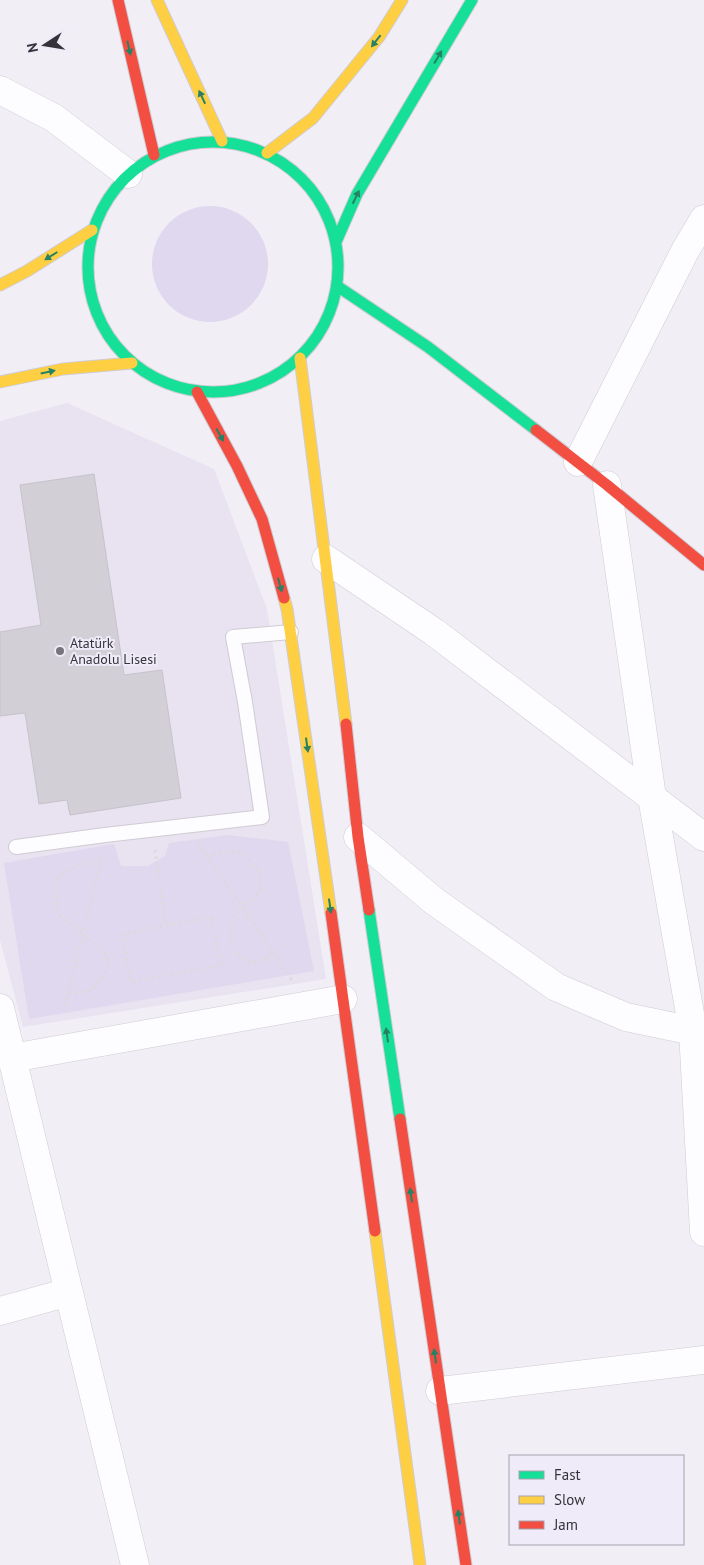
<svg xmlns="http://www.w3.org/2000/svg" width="704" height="1565" viewBox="0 0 704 1565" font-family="'PT Sans',sans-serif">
  <rect width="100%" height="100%" fill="#f1eef6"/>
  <path fill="#e8e2f1" d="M67 403 214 469 267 609 326 979 23 1027 0 940V421Z"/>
  <path fill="#e0d8ef" d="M152 264a58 58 0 1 1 116 0a58 58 0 1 1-116 0Z
    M228 835 288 842 314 971 29 1019 4 863 114 844 121 866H148L165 856 169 843Z"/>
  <path fill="#d2d0d6" stroke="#c5c3c9" d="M94 474 124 675 162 670 181 798 70 815 67 800 39 804 25 713 0 716V632L41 625 20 485Z"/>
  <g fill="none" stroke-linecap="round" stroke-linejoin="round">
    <g stroke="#cfccd3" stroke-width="16">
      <path id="lane" d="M16 847 105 835 262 817 245 702 233 637 291 632"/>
    </g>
    <g stroke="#cfccd3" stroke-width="29">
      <path id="street" d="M0 90 54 118 128 174
        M578 462 685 251 704 219
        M607 485 652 797 693 1031 704 1232
        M326 559 434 632 704 837
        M358 837 434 901 556 987 626 1017 693 1031 704 1036
        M0 1008 135 1565
        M12 1058 343 999
        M0 1311 69 1292
        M440 1391 704 1360"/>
    </g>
    <g stroke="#cfccd3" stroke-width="13">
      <path id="fast" d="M88 267a125 125 0 1 1 250 0a125 125 0 1 1-250 0Z
        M336 242 357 194 472 0
        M337 286 428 347 536 430
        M369 910 400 1119"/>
    </g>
    <g stroke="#cfccd3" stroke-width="13">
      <path id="slow" d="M157 0 222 141
        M267 153 313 118 379 37 402 0
        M0 285 27 271 92 230
        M300 358 346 724
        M0 382 63 369 132 363
        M284 598 287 609 331 913
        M375 1231 420 1565"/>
    </g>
    <g stroke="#cfccd3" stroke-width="13">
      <path id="jam" d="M118 0 154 155
        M197 392 237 466 262 519 284 598
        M536 430 607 485 704 565
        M346 724 358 837 369 910
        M331 913 375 1231
        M400 1119 466 1565"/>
    </g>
    <path stroke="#dbdadc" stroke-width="3" stroke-dasharray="2.5 4" stroke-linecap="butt" d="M198 844 274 953 292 981
      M155 850 166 925
      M207 857 224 851 242 852C250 861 263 871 261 884 260 897 250 901 242 908 229 919 226 940 238 953 241 957 247 960 250 963L263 960 274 953
      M211 917 221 965 131 982 122 934Z
      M68 993C74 993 82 993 87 991 104 984 116 960 100 946 97 944 93 942 90 940 79 931 69 923 59 915L56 901V881C73 868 79 861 100 863
      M65 1006 102 856"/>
    <use href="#lane" stroke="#fdfcfe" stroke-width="14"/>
    <use href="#street" stroke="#fdfcfe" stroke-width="28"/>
    <use href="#fast" stroke="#16e098" stroke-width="11"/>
    <use href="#slow" stroke="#ffcf43" stroke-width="11"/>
    <use href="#jam" stroke="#f24e42" stroke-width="11"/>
  </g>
  <defs><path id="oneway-solid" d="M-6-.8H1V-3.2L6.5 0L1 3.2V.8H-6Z" transform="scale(1.25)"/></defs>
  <g fill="#278164">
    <use href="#oneway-solid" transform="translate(376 41) rotate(128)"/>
    <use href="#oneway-solid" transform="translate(129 48) rotate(77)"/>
    <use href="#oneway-solid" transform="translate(438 57) rotate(-59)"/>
    <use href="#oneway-solid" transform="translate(202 97) rotate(-115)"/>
    <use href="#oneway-solid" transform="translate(356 197) rotate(-64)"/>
    <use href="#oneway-solid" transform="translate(51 256) rotate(148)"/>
    <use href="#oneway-solid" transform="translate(48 372) rotate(-12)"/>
    <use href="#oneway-solid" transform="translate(220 435) rotate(61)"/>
    <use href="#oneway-solid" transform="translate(280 585) rotate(74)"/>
    <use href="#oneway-solid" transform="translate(307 745) rotate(82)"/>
    <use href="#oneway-solid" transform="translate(330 906) rotate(82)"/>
    <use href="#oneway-solid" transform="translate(387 1035) rotate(-98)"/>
    <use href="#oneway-solid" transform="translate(411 1195) rotate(-98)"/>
    <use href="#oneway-solid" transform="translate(435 1356) rotate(-98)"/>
    <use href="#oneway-solid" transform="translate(459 1517) rotate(-98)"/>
  </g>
  <circle fill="#77747b" stroke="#f0ebf9" stroke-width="2" cx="60" cy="651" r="5"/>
  <g text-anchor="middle" stroke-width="4" stroke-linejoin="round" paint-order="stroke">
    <g font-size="14" fill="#353339" stroke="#f0ebf9" text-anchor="start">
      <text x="70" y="648">Atatürk<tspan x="70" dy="16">Anadolu Lisesi</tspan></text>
    </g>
  </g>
  <rect x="509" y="1455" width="175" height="90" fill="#f0ebf9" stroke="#a5a1ac"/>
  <rect x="519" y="1471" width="25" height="8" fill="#16e098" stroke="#a5a1ac"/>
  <text x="554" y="1480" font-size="15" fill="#353339">Fast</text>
  <rect x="519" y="1496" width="25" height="8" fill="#ffcf43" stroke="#a5a1ac"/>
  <text x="554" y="1505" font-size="15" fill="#353339">Slow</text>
  <rect x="519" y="1521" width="25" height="8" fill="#f24e42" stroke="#a5a1ac"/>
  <text x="554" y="1530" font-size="15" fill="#353339">Jam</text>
  <g transform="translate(45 45) rotate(258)" stroke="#f0ebf9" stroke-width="4" paint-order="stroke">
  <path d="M0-4L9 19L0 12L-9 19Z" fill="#353339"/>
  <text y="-8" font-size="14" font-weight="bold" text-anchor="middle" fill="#353339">N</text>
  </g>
</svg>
